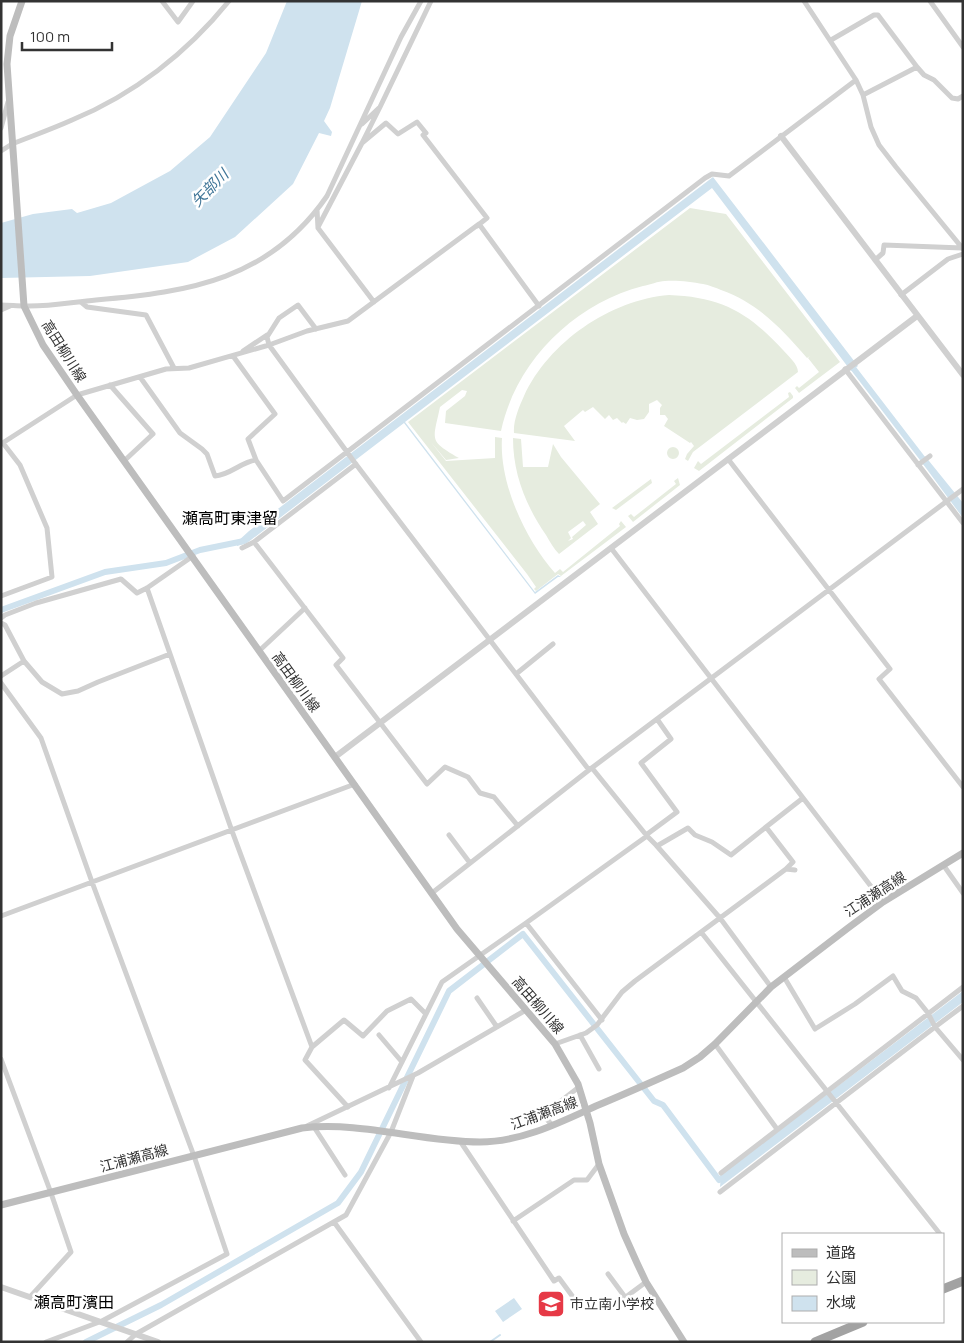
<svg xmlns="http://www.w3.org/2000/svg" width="964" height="1343" viewBox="0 0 964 1343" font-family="Manrope,'Noto Sans JP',sans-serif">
  <rect width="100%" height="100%" fill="#fff"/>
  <path fill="#e6ecdf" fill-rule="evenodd" d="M690 208 726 214 840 362 799 393 795 388 797 386 799 388 819 372 808 358 810 356 807 358C782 329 758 303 721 290 716 288 709 285 703 284 692 282 677 280 665 281 658 281 650 285 643 286 574 304 516 361 501 431L445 423 446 411 465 396 467 391 462 390 440 407C433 441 428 440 459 458L446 460 430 441 446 461 495 458V437L502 438C499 483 525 539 555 573L560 569 563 572 620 526 619 524 621 521 626 527 561 576 558 574 536 591 534 589 536 587 527 574 408 422Z
    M669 295C721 297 748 312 783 350 788 356 798 364 798 372L693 452 688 461 685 459 687 454 694 446 691 442 690 443 664 426 668 419 665 415H660V408L662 405 657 400 649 404V412L644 419 637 420 630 418 626 424 623 422 622 423 617 418 613 420 609 415 605 419 593 407 585 412 583 410 564 426 575 441 514 433C513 421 519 407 524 396 549 342 610 300 669 295Z
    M790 392 793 396V398L699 471 694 468 698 461 701 464 789 397 788 393Z
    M513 438 521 439 523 467H548L553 444 561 457 600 504 590 512 598 524 559 554C554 549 550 542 546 535 526 506 513 474 513 438ZM583 521 586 525 572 537 573 539 568 541 571 538 568 532Z
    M667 453a6 6 0 1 1 12 0a6 6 0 1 1-12 0Z
    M678 478 680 485 633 522 628 516 631 514 634 517 676 484 674 481Z
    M651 479 652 483 616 510 612 508Z"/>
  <path fill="#cfe2ee" d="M287 1H362L330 108 324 121 332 132 331 136 319 133 293 184 235 237 188 262 90 276 1 278V223L33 214 72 209 77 213 111 203 170 171 210 137 266 53Z
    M713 177 858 366 851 371 712 188 405 422 535 592 558 575 561 577H558L535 594 404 423 247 543 237 546V542L249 531Z
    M925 456 963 503V518L920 460Z
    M963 991V1002L720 1187 721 1175Z
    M514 1298 522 1309 503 1322 495 1311Z"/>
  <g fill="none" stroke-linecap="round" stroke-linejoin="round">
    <path stroke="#cfe2ee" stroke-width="2" d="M490 1342 500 1335"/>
    <path stroke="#cfe2ee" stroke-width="6" d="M850 364 926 463
      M1 610 105 572 166 563 200 550 244 541
      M86 1342 161 1305 338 1203 361 1172 449 991 523 934 654 1101 663 1105 719 1180 727 1174"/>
    <path stroke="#d0d0d0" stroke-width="5" d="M162 1 178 22 193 1
      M804 1 856 80 863 95 871 127 879 145 896 167 963 249
      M930 1 963 47
      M831 40 874 15H878L917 67
      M863 95 917 67 924 75 934 80 952 98 958 99 963 96
      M380 107 362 143 386 123 398 134 417 122 426 133 423 135 487 218 477 226
      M362 124 380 107 431 1
      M1 128 8 102
      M1 151 12 144C32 136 52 129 72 120 133 95 187 53 229 1
      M317 210 318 228 374 302
      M318 227 362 143
      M875 260 883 253 884 245 962 248
      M901 295 948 259 963 254
      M81 302 87 307 146 315 174 368
      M1 305C9 305 17 306 24 306 48 307 73 302 96 300 191 292 270 279 327 196L401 37 421 1
      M1 310 10 306
      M316 329 298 305 279 318 267 337 269 345 355 463 589 770
      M243 351 267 335
      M233 356 275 414 248 439 256 460
      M845 369 963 523
      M140 377 180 433 202 449 207 454 215 476C230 475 241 462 256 460L283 501 705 178 712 174 729 176 856 80
      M110 385 153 434 124 461
      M1 444 77 395 166 369 189 368 269 345 307 331 348 321 479 224 539 306
      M728 459 890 669 879 679 963 787
      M918 465 930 456
      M254 542 343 658 336 665 427 784 445 767 468 777 480 793 494 797 518 826
      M242 548 254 542 356 464
      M611 548 883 902
      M147 588 232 831 312 1047
      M1 596 52 577 47 528 20 465 3 443
      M1 618 5 615 36 603 121 579 137 593 147 588 193 556
      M1 623 5 625 24 661 1 676
      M259 651 305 608
      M24 661 42 682 62 694 78 691 98 682 170 654
      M516 674 553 644
      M1 683 41 738 92 882 194 1156 227 1254 102 1321 46 1342
      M592 768 647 836 656 845 720 918 771 987
      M449 835 470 863
      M646 835 677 812 641 763 671 739 657 719
      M657 846 688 828 695 835 712 842 731 855 766 827
      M944 866 963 893
      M786 869 793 862 766 827 803 798
      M432 893 589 770 963 489
      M1 916 355 784
      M526 923 602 1020
      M701 932 940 1234
      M784 977 815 1029 855 1004 893 976 902 991 916 998 928 1013 935 1027 963 1006
      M477 998 497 1027
      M379 1035 402 1062
      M580 1035 599 1069
      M555 1044 586 1033 597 1025 622 992 635 981 786 869 795 870
      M715 1044 777 1129
      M1 1059 51 1193 71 1252 30 1297
      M389 1088 442 982 526 923 647 836
      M348 1107 305 1060 312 1047 344 1020 363 1036 387 1011 411 999 426 1014
      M552 1125 543 1115 579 1087
      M307 1126 418 1073 526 1010
      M314 1127 345 1175
      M460 1141 554 1281 559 1278 573 1297
      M721 1173 963 987
      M720 1192 935 1027 963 1060
      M513 1221 574 1180H587L599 1164
      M334 1222 421 1342
      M608 1274 625 1297
      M611 1308 646 1282
      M127 1342 136 1334 346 1215 391 1132 413 1076"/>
    <path stroke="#d0d0d0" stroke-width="6" d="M781 136 963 375
      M335 757 917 316
      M1 1287 158 1342"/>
    <path stroke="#bdbdbd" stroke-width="7" d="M22 1 10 36 7 64 24 306 43 345 77 395 457 929 555 1044 578 1084 590 1123 599 1164 624 1234 637 1263 646 1282 684 1342
      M1 1205 302 1128C362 1121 420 1142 480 1142 521 1142 559 1123 596 1106 625 1094 654 1081 683 1068L700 1057 715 1044 771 987 848 928 883 902 963 853"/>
    <path stroke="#a2a2a2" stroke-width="9" d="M943 1289 963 1281
      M815 1342 863 1322"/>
  </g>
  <defs>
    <g id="school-square" transform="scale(1.4375)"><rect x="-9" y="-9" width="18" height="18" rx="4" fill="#e63946" stroke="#fff"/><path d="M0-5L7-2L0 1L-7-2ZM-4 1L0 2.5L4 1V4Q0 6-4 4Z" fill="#fff"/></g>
  </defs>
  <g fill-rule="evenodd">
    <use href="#school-square" x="551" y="1304"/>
  </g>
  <g text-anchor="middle" stroke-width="5" stroke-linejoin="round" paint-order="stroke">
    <g font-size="14" fill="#333" stroke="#fff">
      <text transform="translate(64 351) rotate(58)" y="5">高田柳川線</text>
      <text transform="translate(296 682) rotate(54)" y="5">高田柳川線</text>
      <text transform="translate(875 894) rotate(-33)" y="5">江浦瀬高線</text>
      <text transform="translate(538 1005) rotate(49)" y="5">高田柳川線</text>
      <text transform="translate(544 1113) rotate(-20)" y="5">江浦瀬高線</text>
      <text transform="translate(134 1158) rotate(-15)" y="5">江浦瀬高線</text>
    </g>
    <g font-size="14" fill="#333" stroke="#fff" text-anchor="start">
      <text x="570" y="1309">市立南小学校</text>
    </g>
    <g font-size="15" font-style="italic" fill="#3f7597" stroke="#fff">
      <text transform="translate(210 188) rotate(-45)" y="5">矢部川</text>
    </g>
    <g font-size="16" fill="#000" stroke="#fff">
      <text x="230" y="524">瀬高町東津留</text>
      <text x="74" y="1308">瀬高町濱田</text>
    </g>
  </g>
  <rect width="964" height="1343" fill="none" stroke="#333333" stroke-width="5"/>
  <rect x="782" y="1233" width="162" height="90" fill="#ffffff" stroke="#adadad"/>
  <rect x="792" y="1249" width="25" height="8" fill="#bdbdbd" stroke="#adadad"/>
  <text x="826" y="1258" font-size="15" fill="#333333">道路</text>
  <rect x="792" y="1270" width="25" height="15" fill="#e6ecdf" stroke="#adadad"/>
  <text x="826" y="1283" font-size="15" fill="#333333">公園</text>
  <rect x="792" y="1296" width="25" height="15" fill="#cfe2ee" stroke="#adadad"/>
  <text x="826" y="1308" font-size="15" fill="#333333">水域</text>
  <path d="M22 42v8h90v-8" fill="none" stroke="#333333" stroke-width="2.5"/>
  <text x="30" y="42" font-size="15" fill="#333333" stroke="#ffffff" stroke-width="4" paint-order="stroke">100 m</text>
</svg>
